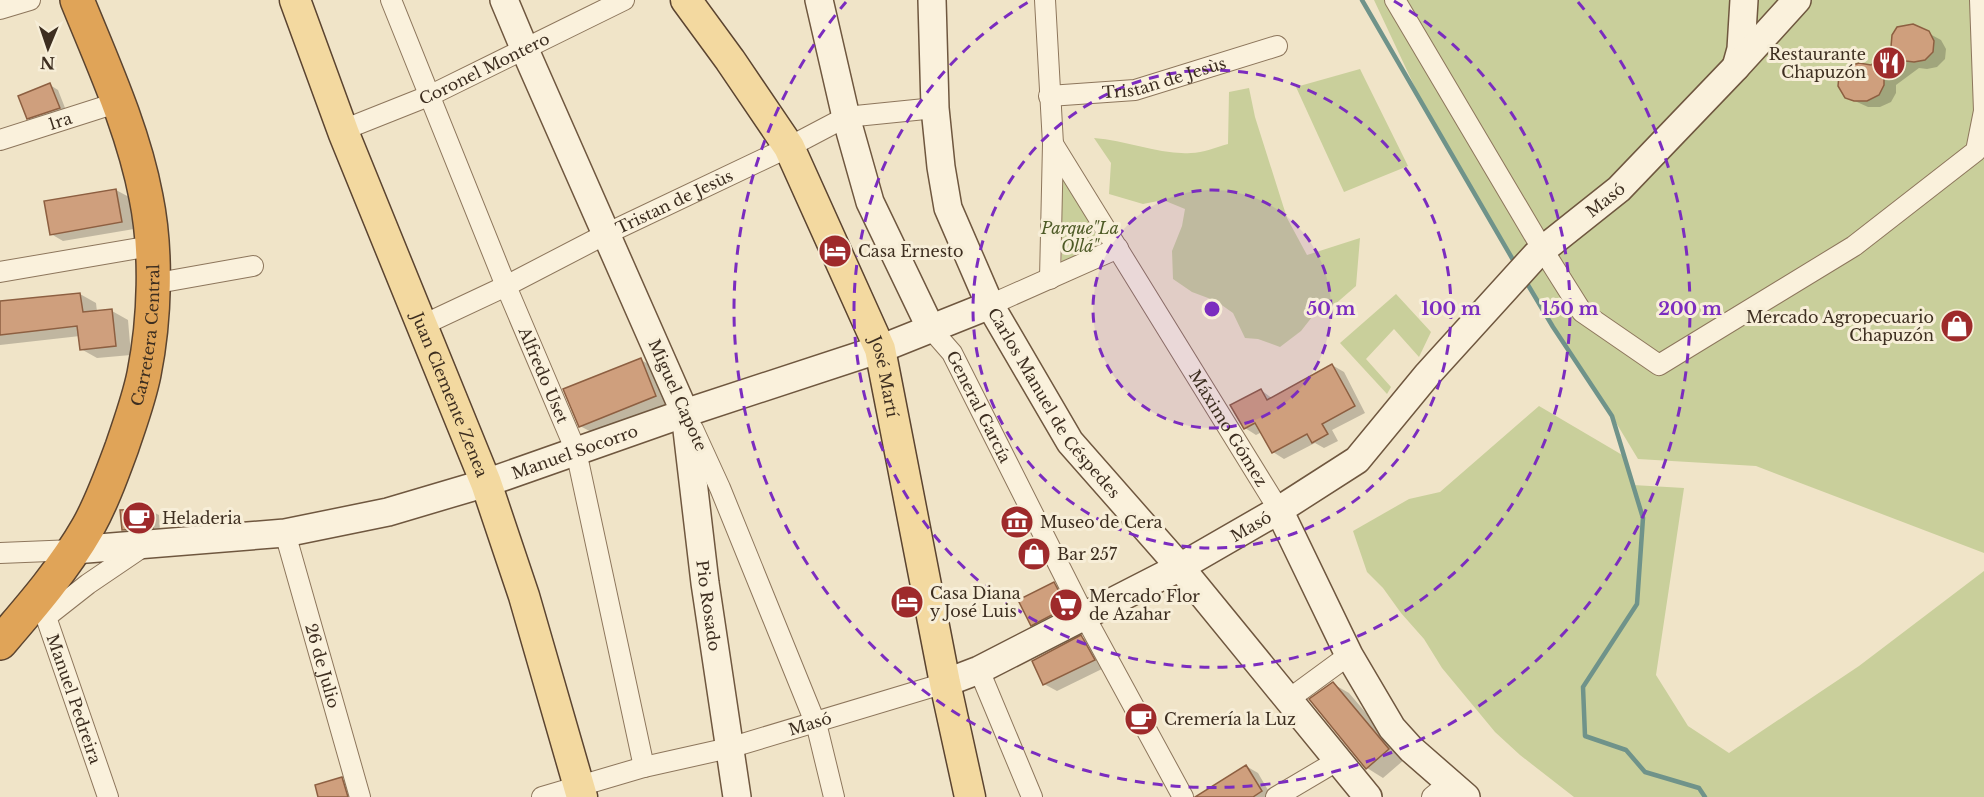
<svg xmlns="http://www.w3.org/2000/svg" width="1984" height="797" viewBox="0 0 1984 797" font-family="'Libre Baskerville',serif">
  <rect width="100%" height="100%" fill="#f0e4c8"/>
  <path fill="#c9cf9b" d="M1374 0H1984V553L1756 466 1638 459 1612 416 1553 327 1426 111Z
    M1360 69 1408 166 1344 192 1296 87Z
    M1249 88 1255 117 1287 218 1307 255 1360 238 1356 286 1333 306 1312 317 1301 331 1280 347 1258 339 1245 338 1233 313 1216 301 1192 292 1173 279 1172 251 1182 226 1185 209 1163 200 1143 204 1109 194 1111 163 1094 138C1127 140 1158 155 1191 153 1203 153 1216 147 1228 144L1229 92Z
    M1059 168 1108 247 1062 265Z
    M1396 294 1431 332 1419 357 1394 329 1366 359 1391 387 1387 394 1340 343Z
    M1539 406 1624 456 1633 485 1684 488 1656 675 1688 726 1729 753 1859 666 1984 571V797H1574L1520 755 1495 732 1442 668 1424 639 1401 613 1383 588 1367 572 1353 531 1409 499 1440 492Z"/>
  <path fill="#0003" d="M1928 33 1941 40 1946 49 1945 59 1937 67 1927 69 1919 68 1896 85V93L1891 102 1880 107H1868L1846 97 1872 66Z
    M50 85 58 90 67 113 36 122 28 118Z
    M116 190 129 197 134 229 63 241 51 234Z
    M80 294 96 303 97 312 112 311 128 320 131 355 97 358 81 349 80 336 0 345V303Z
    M641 360 657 369 672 406 597 435 580 426Z
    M1332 365 1344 372 1365 413 1332 430 1338 441 1324 448 1315 443 1284 459 1273 452 1262 432 1256 435 1245 428 1261 390 1273 399Z
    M151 511 159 515 160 532 131 534 123 529Z
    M1054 584 1067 591 1078 615 1045 632 1032 625Z
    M1081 637 1094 644 1106 667 1057 691 1044 684Z
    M1333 684 1349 693 1405 759 1383 778 1367 768Z
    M1246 766 1258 773 1272 797H1196Z
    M342 779 354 786 357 797H320Z"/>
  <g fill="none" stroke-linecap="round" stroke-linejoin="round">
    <path stroke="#6f938a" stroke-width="4.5" d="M1362 0 1516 265
      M1525 280 1553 327 1612 416 1643 518 1637 604 1583 687 1585 736 1626 750 1645 772 1699 788 1705 797"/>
  </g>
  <path fill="#cf9f7d" stroke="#8d5f41" stroke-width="1.5" d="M1913 24 1929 31 1934 41 1933 52 1925 60 1914 62 1906 61 1884 78V85L1879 95 1867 101H1854L1845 98 1838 86 1839 75 1847 67 1859 63 1871 65 1891 47 1892 35 1897 27Z
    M50 83 60 108 27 119 18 96Z
    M116 189 122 222 50 235 44 201Z
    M80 293 83 312 112 309 116 346 80 350 77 326 0 335V301Z
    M641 358 656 396 579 427 563 389Z
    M1332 364 1355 406 1322 424 1328 434 1312 443 1307 434 1272 453 1255 423 1244 429 1230 405 1261 389 1267 400Z
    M151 509 153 528 122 530 120 510Z
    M1054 582 1067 607 1031 626 1018 600Z
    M1081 635 1095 660 1043 685 1032 661Z
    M1333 682 1389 749 1366 769 1309 699Z
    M1246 765 1262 791 1253 797H1195Z
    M342 777 348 797H318L315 785Z"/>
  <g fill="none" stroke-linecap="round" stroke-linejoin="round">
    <g stroke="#8d765c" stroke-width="22">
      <g id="street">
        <path id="s1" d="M391 0 506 286 576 451 644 767"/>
        <path d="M1045 0 1053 144 1050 279"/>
        <path d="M1395 0 1543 250 1582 312 1659 365 1854 246 1976 151 1984 111 1980 0"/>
        <path d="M0 9 30 0"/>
        <path id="s2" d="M1049 96 1135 90 1277 46"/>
        <path id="s3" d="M343 130 431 95 624 0"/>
        <path id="s4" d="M0 140 119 102"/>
        <path id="s5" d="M1053 144 1279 510"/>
        <path d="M0 272 151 246"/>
        <path d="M152 284 253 266"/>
        <path d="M990 305 1118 248"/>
        <path id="s6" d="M423 325 506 286 606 234 789 147 846 117 935 108"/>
        <path id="s7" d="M931 329 952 353 1084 615 1183 797"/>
        <path d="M693 429 720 488 817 727 834 797"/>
        <path id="s8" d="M285 533 360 797"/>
        <path d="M0 553 74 550"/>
        <path id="s9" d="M32 605 46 617 108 797"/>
        <path d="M46 617 88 584 144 546"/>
        <path d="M979 670 1032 797"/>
        <path d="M1289 699 1349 655"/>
        <path id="s10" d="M542 797 644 767 729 748 945 683"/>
        <path d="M1276 797 1337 761"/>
        <path d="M1432 797 1449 783"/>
      </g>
    </g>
    <g stroke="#6f573f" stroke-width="30">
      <g id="secondary">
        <path id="s11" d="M504 0 525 50 685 413 705 583 737 797"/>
        <path d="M819 0 846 117 870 202 931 329"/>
        <path id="s12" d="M932 0 935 108 941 167 948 208 990 305 1070 442 1180 567 1368 797"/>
        <path d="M1736 67 1741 49 1744 0"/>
        <path d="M1279 510 1349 655 1392 728 1411 749 1466 797"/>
        <path id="s13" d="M74 550 285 533 388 512 486 483 685 413 880 349 990 305"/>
        <path id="s14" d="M945 683 979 670 1180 567 1279 510 1357 460 1427 375 1536 255 1619 189 1736 67 1797 0"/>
      </g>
    </g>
    <g stroke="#5b4430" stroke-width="33">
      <g id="primary">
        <path id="s15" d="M295 0 344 134 486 483 524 596 582 797"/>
        <path id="s16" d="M686 0 730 60 789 147 880 349 945 683 970 797"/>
      </g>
    </g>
    <g stroke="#5b4430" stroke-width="36">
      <g id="highway">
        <path id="s17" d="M0 643C31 607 64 569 88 527 102 502 112 474 122 447 130 423 139 399 144 374 155 319 157 251 146 197 133 129 103 64 77 0"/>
      </g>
    </g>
    <use href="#street" stroke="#faf1dc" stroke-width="20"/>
    <use href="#secondary" stroke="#faf1dc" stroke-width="27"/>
    <use href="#primary" stroke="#f3d9a0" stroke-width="30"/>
    <use href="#highway" stroke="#e0a458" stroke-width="33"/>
  </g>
  <circle cx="1212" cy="309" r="119" fill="#7b2cbf" fill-opacity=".12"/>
  <g fill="none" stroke="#7b2cbf" stroke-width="3" stroke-dasharray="10 8">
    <circle cx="1212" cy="309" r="119"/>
    <circle cx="1212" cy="309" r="239"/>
    <path d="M1394 1A358 358 0 1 1 1030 1"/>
    <path d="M1578 2A478 478 0 1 1 846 2"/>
  </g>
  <defs>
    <g id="restaurant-disc" transform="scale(1.725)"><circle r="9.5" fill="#9e2a2b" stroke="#f7eed8"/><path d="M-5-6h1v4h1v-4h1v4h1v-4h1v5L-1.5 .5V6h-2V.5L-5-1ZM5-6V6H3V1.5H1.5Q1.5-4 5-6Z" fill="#fff"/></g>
    <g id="hotel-disc" transform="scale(1.725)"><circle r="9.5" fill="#9e2a2b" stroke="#f7eed8"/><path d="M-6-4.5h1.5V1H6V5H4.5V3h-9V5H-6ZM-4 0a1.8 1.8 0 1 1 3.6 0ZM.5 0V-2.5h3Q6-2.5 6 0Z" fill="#fff"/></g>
    <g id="shop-disc" transform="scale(1.725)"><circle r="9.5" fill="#9e2a2b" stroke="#f7eed8"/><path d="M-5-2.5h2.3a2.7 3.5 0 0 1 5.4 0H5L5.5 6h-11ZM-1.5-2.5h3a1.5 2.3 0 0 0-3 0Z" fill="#fff"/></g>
    <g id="cafe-disc" transform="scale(1.725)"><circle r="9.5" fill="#9e2a2b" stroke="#f7eed8"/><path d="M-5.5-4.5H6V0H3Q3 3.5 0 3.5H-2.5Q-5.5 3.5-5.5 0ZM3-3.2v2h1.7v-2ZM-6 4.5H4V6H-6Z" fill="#fff"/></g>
    <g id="museum-disc" transform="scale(1.725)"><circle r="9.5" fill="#9e2a2b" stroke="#f7eed8"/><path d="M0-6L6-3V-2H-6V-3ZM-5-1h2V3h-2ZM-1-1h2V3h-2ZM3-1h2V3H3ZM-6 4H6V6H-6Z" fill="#fff"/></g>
    <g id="supermarket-disc" transform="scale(1.725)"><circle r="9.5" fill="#9e2a2b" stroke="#f7eed8"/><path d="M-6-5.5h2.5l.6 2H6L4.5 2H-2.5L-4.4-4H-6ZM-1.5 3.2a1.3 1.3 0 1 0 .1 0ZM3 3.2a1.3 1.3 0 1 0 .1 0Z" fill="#fff"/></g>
  </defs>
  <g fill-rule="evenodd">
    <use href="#restaurant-disc" x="1889" y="63"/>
    <use href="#hotel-disc" x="835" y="251"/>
    <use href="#shop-disc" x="1957" y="326"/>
    <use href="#cafe-disc" x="139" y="518"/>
    <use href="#museum-disc" x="1017" y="522"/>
    <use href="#shop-disc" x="1034" y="554"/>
    <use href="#hotel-disc" x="907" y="602"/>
    <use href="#supermarket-disc" x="1066" y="605"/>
    <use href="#cafe-disc" x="1141" y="719"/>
  </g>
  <g text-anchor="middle" stroke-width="6" stroke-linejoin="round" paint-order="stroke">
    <g font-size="16" fill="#3d2e20" stroke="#f7eed8" text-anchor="start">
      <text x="1866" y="60" text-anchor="end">Restaurante<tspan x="1866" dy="18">Chapuzón</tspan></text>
      <text x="858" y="257">Casa Ernesto</text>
      <text x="1934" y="323" text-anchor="end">Mercado Agropecuario<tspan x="1934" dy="18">Chapuzón</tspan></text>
      <text x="162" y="524">Heladeria</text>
      <text x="1040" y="528">Museo de Cera</text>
      <text x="1057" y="560">Bar 257</text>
      <text x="930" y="599">Casa Diana<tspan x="930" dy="18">y José Luis</tspan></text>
      <text x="1089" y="602">Mercado Flor<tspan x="1089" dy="18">de Azahar</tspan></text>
      <text x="1164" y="725">Cremería la Luz</text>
    </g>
    <g font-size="16" fill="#3d2e20" stroke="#f7eed8">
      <text dy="6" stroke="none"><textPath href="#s3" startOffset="154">Coronel Montero</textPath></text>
      <text dy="6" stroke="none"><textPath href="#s2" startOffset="117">Tristan de Jesùs</textPath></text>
      <text dy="6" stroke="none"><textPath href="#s4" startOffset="63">1ra</textPath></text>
      <text dy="6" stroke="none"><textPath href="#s14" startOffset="830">Masó</textPath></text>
      <text dy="6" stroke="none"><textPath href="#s6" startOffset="280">Tristan de Jesùs</textPath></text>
      <text dy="6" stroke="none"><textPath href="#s17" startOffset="348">Carretera Central</textPath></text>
      <text dy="6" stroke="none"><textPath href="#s1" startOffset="405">Alfredo Uset</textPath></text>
      <text dy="6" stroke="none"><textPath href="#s16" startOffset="429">José Martí</textPath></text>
      <text dy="6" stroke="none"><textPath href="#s15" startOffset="424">Juan Clemente Zenea</textPath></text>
      <text transform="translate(678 395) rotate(66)" y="6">Miguel Capote</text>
      <text dy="6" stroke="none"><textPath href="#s12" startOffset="432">Carlos Manuel de Céspedes</textPath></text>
      <text dy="6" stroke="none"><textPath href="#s7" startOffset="92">General García</textPath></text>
      <text dy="6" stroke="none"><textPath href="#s5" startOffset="334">Máximo Gómez</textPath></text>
      <text dy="6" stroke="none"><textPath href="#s13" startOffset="513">Manuel Socorro</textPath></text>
      <text dy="6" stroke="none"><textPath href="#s14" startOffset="344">Masó</textPath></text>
      <text dy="6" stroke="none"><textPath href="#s11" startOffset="645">Pio Rosado</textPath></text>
      <text dy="6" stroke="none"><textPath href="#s8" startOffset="138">26 de Julio</textPath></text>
      <text dy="6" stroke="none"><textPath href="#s9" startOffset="105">Manuel Pedreira</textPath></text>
      <text dy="6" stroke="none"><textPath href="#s10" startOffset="278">Masó</textPath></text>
    </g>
    <g font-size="16" font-style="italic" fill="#4d5a26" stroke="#f7eed8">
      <text x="1080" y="234">Parque"La<tspan x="1080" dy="18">Ollá"</tspan></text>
    </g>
  </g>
  <circle cx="1212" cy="309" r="9" fill="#7b2cbf" stroke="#f7eed8" stroke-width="3"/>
  <g font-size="18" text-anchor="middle" font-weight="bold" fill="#7b2cbf" stroke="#f7eed8" stroke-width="6" stroke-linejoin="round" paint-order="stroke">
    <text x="1331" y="315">50 m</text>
    <text x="1451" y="315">100 m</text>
    <text x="1570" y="315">150 m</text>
    <text x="1690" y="315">200 m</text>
  </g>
  <g transform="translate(48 48) rotate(182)" stroke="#f7eed8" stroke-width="4.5" paint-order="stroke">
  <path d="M0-4.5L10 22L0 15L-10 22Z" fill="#3d2e20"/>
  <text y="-9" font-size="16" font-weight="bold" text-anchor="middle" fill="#3d2e20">N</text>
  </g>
</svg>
